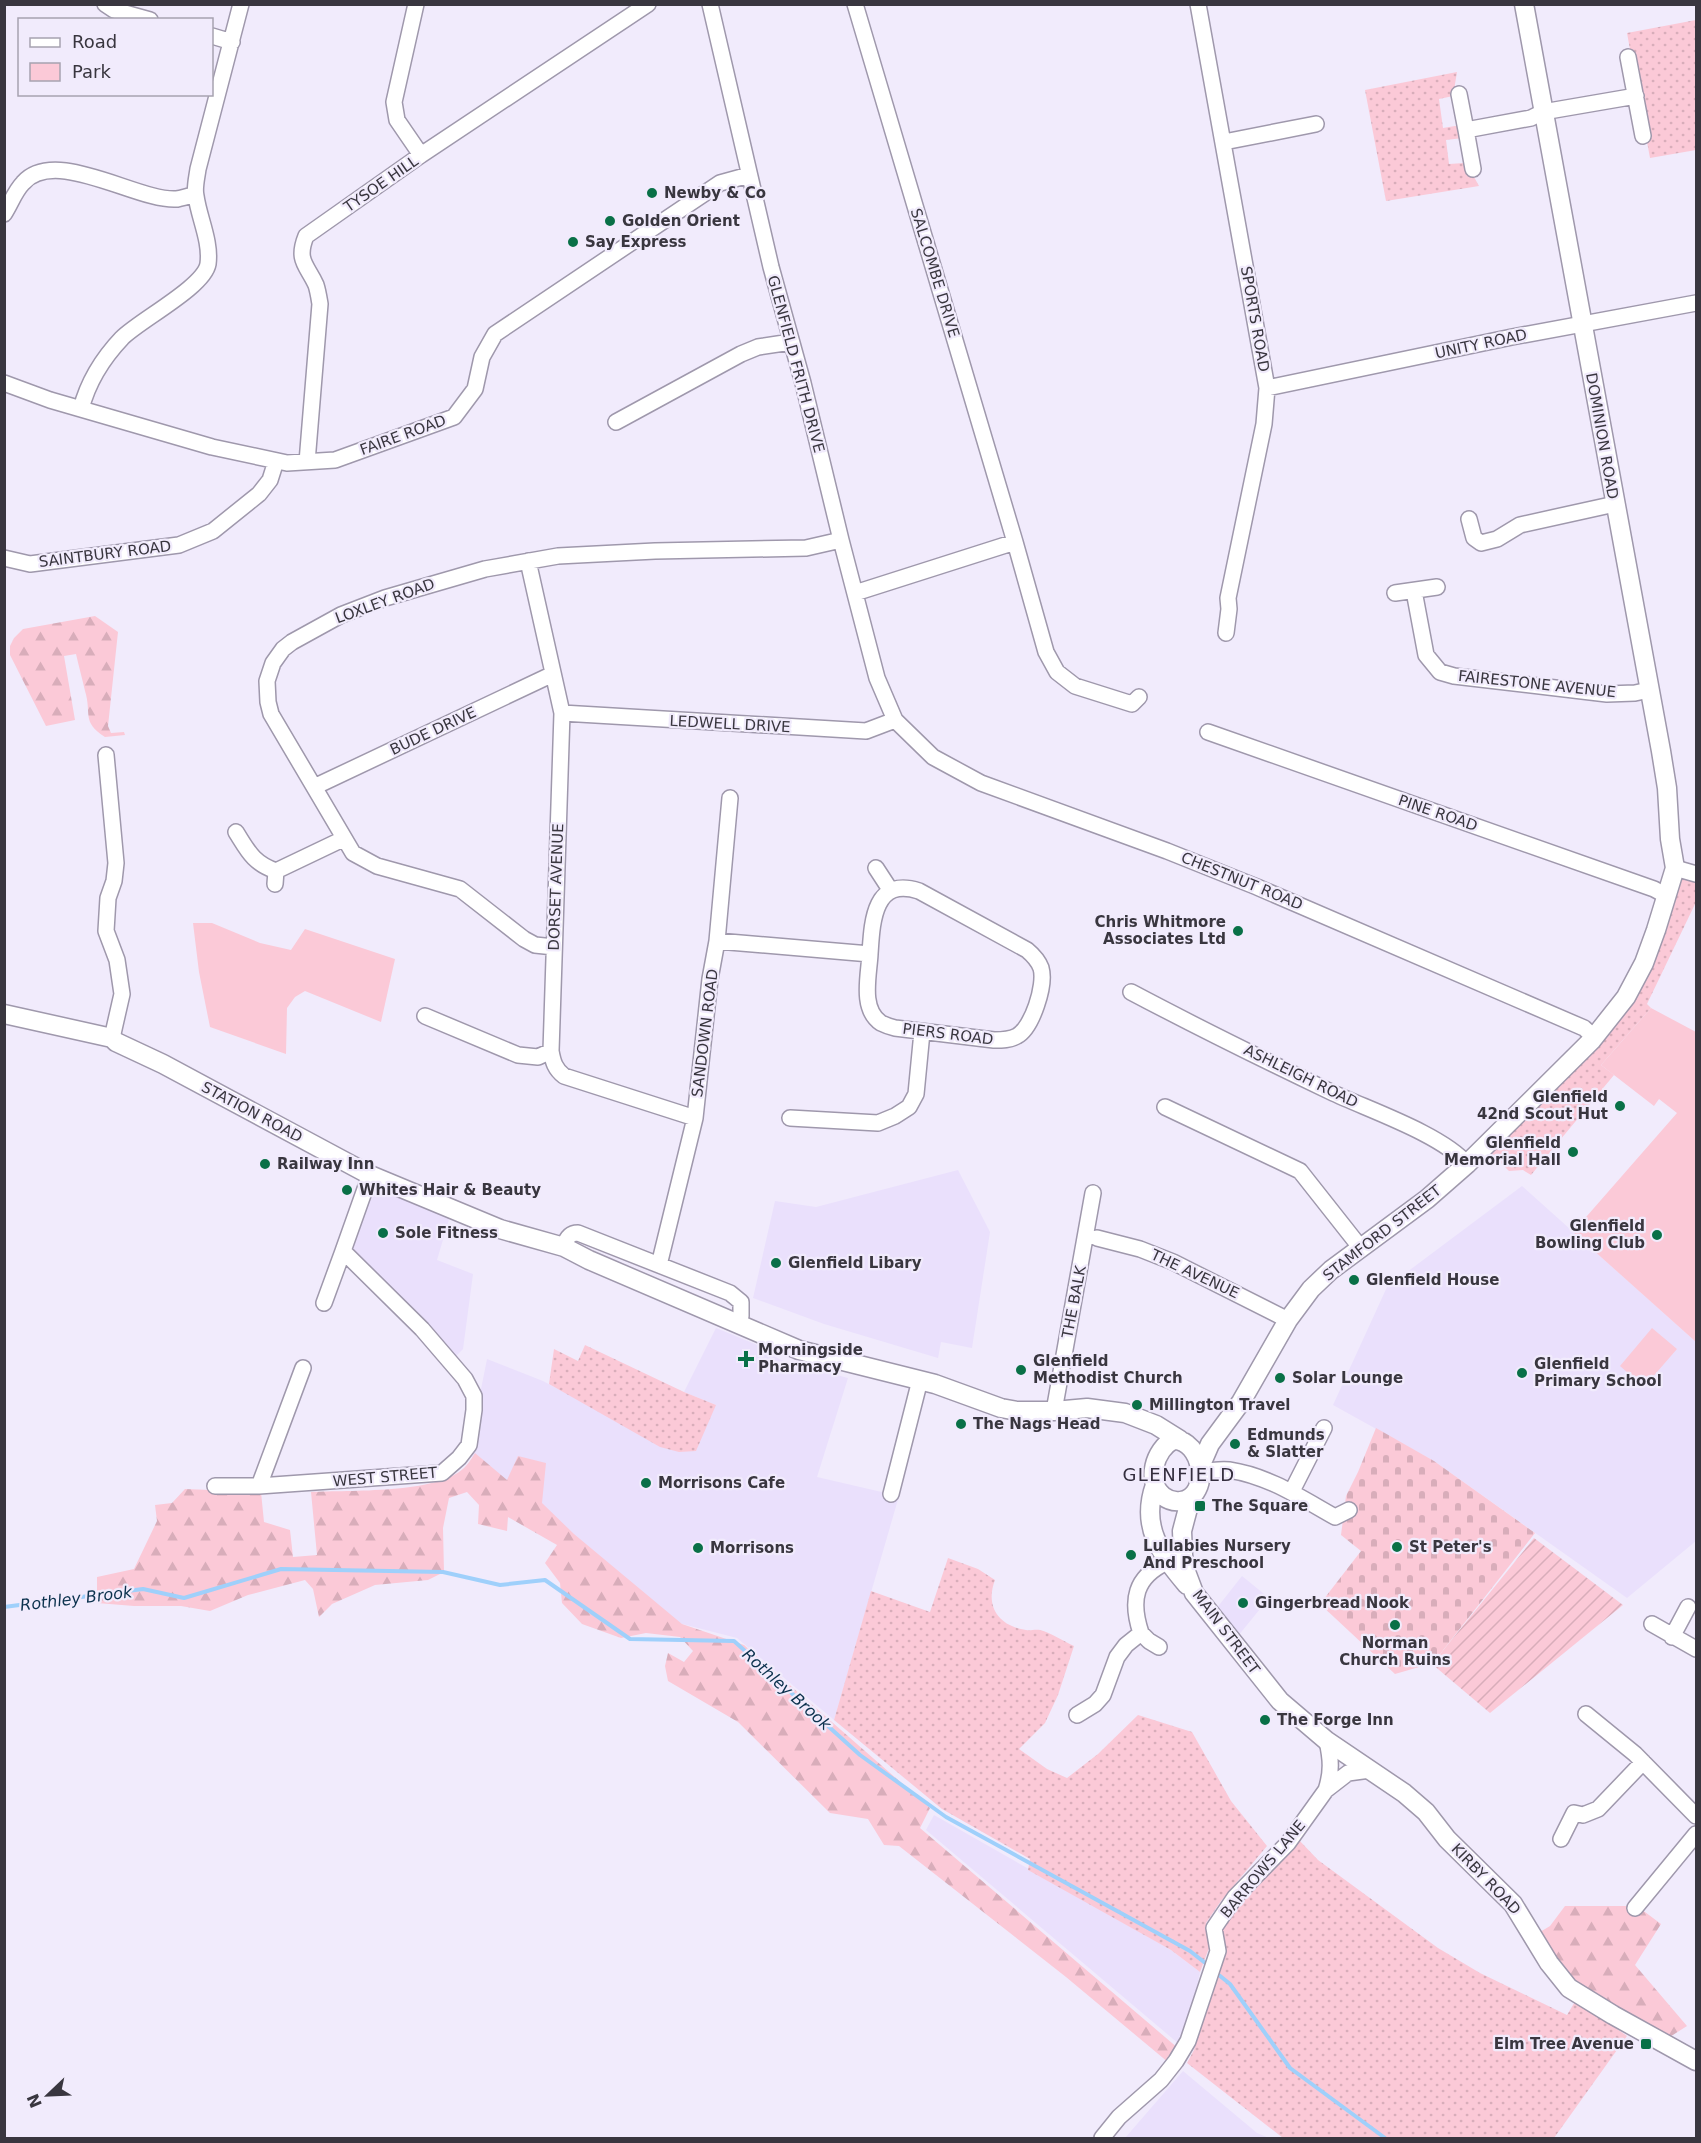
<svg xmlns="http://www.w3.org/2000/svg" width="1701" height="2143" viewBox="0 0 1701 2143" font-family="'DejaVu Sans',sans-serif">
  <defs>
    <pattern id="grass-dots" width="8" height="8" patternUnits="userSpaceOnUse" patternTransform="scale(1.5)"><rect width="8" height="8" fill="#fbc9d7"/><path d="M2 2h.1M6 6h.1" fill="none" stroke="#d8adba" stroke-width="1.8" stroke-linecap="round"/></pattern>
    <pattern id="forest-firs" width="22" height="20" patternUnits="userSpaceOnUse" patternTransform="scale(1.5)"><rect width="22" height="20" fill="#fbc9d7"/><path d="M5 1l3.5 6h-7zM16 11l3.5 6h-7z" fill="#d8adba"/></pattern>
    <pattern id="cemetery-stones" width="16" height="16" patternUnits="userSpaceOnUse" patternTransform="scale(1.5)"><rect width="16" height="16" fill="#fbc9d7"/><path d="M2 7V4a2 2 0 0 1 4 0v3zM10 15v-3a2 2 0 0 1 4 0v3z" fill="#d8adba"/></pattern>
    <pattern id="garden-furrows" width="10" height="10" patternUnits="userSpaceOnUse" patternTransform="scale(1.5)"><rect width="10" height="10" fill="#fbc9d7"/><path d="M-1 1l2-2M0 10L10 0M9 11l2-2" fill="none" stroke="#d8adba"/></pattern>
  </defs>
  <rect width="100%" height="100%" fill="#f1ebfc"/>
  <path fill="#eae0fc" d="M958 1170 990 1232 972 1348 941 1342 938 1358 824 1324 753 1298 775 1201 816 1207Z
    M373 1182 450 1216 437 1260 473 1274 463 1349 454 1358 350 1250Z
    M1522 1186 1696 1342V1541L1627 1598 1434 1461 1333 1405 1387 1287Z
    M716 1328 755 1344 781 1360 848 1378 817 1477 899 1496 834 1720 737 1638 655 1617 468 1454 487 1359 543 1381 594 1408 716 1405 684 1392Z
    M1242 1576 1269 1598 1238 1636 1216 1609Z
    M934 1815 1171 1950 1200 1972 1189 2024 1179 2044 926 1830Z
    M1183 2071 1257 2133 1269 2138H1125Z"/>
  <path fill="url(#grass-dots)" d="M1696 20V150L1650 158 1627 33Z
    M1457 72 1453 96 1439 99 1443 128 1461 125 1463 138 1446 140 1449 164 1464 163 1468 166 1479 186 1386 201 1365 90Z
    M1675 868 1696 874V902L1647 1004 1651 1008 1601 1065 1614 1075 1531 1175 1523 1170 1509 1171 1485 1147 1626 997Z
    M585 1345 684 1392 716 1405 696 1451 679 1452 660 1447 549 1384 554 1349 578 1361Z
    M948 1558 978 1569 995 1580C985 1606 998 1626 1026 1630 1030 1631 1035 1629 1040 1630 1051 1633 1063 1641 1074 1646L1058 1695 1045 1723 1019 1749 1047 1769 1067 1778 1098 1754 1138 1715 1192 1732 1231 1801 1267 1846 1221 1901 1206 1923 1209 1948 1200 1972 1171 1950 1028 1870 1030 1859 942 1809 834 1720 871 1591 930 1612Z
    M1298 1839 1318 1860 1438 1948 1480 1973 1567 2015 1576 2000 1627 2036 1554 2138H1283L1187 2063 1194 2050 1214 1985 1220 1929 1240 1900Z"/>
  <path fill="url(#forest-firs)" d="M95 616 118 632 108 726 111 733 124 732 125 735 105 737C81 722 92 713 85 691 82 678 79 667 76 654L64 656 75 720 46 726 10 655V646L14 638 23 629Z
    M475 1453 507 1480 518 1456 546 1463 542 1503 574 1534 682 1624 744 1645 930 1808 920 1828 1179 2049 1169 2063 1066 1977 899 1846 884 1845 868 1819 830 1813 738 1722 668 1681 665 1666 668 1653 684 1662 693 1651 680 1637 646 1633 621 1638 582 1624 562 1603 560 1583 545 1563 557 1545 508 1517 507 1531 478 1524 479 1505 467 1492 449 1498 443 1528 444 1572 428 1580 375 1585 332 1604 319 1617 313 1589 305 1580 248 1595 210 1611 181 1606H134L97 1603V1577L134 1569 157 1521 155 1505 172 1503 185 1489 261 1492 264 1522 290 1530 293 1557 317 1555 311 1492C349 1490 437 1494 464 1468 468 1464 472 1458 475 1453Z
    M1565 1906H1637L1661 1924 1635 1965 1687 2026 1665 2040 1577 1988 1540 1932 1550 1926Z"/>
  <path fill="url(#cemetery-stones)" d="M1376 1428 1434 1461 1535 1533 1433 1663 1395 1674 1320 1604 1361 1551 1341 1535 1346 1496 1358 1472Z"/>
  <path fill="#fbc9d7" d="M193 923H212L260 943 291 950 305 929 395 959 381 1022 305 991 295 997 287 1008 286 1054 210 1027 199 972Z
    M1651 1008 1696 1032V1342L1573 1232 1677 1113 1659 1099 1654 1106 1601 1065Z
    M1652 1328 1677 1349 1644 1387 1620 1366Z"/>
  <path fill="url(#garden-furrows)" d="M1534 1538 1623 1605 1490 1713 1432 1664Z"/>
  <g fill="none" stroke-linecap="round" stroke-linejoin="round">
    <path stroke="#9fd0fb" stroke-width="4" d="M4 1607 143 1589 184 1598 281 1569 443 1572 500 1585 545 1580 630 1639 734 1641 860 1755 946 1817 1190 1951 1209 1966
      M1214 1971 1230 1984 1290 2068 1385 2138"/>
    <g stroke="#9f98ac" stroke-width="18">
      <path id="minor" d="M105 4 114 10 150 20
        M416 4 394 102 397 120 421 155
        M710 4 771 267 803 383 841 540 877 678 895 720 933 757 981 783 1167 851 1257 887 1584 1028 1594 1037
        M1198 4 1267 388 1264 424 1228 598 1229 609 1226 633
        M212 36 232 42
        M1628 57 1643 136
        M1459 94 1466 130
        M1224 142 1316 124
        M1473 169 1466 130 1531 118 1543 112 1636 96
        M4 214C10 205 15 191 23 183 55 146 138 202 177 199 183 198 189 196 195 194
        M4 383 50 400 212 447 287 463 335 460 454 417 475 389 482 357 495 334 720 183 749 175
        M1267 388 1512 337 1696 303
        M81 409C88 382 103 358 122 338 140 320 204 287 208 264 211 241 199 218 196 196 194 188 197 177 198 169L241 4
        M616 422 741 354 758 347 791 342
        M307 462 320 304C319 298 318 291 316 285 307 265 296 261 306 236L421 155 648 4
        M1469 519 1474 538 1481 543 1497 539 1520 525 1615 504
        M1015 542 1046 652 1057 672 1075 686 1132 704 1139 697
        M4 558 30 564 179 545 213 531 259 494 270 480 276 461
        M528 561 562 713 551 1051C553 1062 555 1069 564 1076L695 1118
        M1414 591 1426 655 1440 672 1454 676 1607 694 1635 693 1649 690
        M855 593 1015 542 855 4
        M1395 593 1437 587
        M562 713 866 731 895 720
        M1208 732 1654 889 1667 896
        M106 755 116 863 114 881 108 898 106 931 117 960 122 994 112 1038
        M314 787 553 674
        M236 832C248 851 253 863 276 871L275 884
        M876 868 891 891
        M1675 868 1696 874
        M276 871 343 839
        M717 941 870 954C872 924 873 876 919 891L1027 950C1033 955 1038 960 1041 968 1046 985 1032 1028 1017 1036 1010 1040 1002 1040 994 1040L895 1028C891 1027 885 1025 881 1023 860 1009 869 975 870 954
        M554 947 535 945 524 939 460 889 377 866 353 853 271 714 268 702 267 681 273 663 283 649 292 642 341 615 385 598 485 569 558 556 655 551 806 548 841 540
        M1131 992C1197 1027 1264 1060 1331 1092 1369 1110 1441 1134 1467 1164
        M425 1016 518 1055 538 1057 551 1051
        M1165 1107 1300 1171 1360 1247
        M790 1118 878 1123 895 1116 909 1107 916 1094 922 1032
        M1097 1238 1140 1249 1173 1262 1288 1320
        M564 1247C566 1239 569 1233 578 1233L730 1293 741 1302V1316L738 1324
        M659 1265 695 1118 710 979 717 941 730 798
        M324 1303 343 1251
        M303 1368 259 1486 442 1473 459 1458 469 1445 474 1410V1396L465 1379 422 1329 343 1251 370 1175
        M1054 1411 1093 1193
        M1201 1471C1210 1471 1220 1469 1229 1470 1269 1476 1301 1498 1335 1517L1349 1510
        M215 1486H259
        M1292 1491 1324 1428
        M891 1494 920 1380
        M1652 1624 1696 1649
        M1141 1633 1149 1641 1159 1647
        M1672 1637 1688 1607
        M1586 1714 1635 1754 1696 1816
        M1077 1715 1095 1704 1103 1695 1117 1657 1126 1645 1141 1633C1130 1600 1135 1577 1167 1562
        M1326 1790C1332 1772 1331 1759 1327 1741
        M1561 1839 1574 1813 1583 1815 1598 1809 1643 1762
        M1635 1908 1696 1834
        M1102 2138 1119 2117 1161 2080 1176 2061 1188 2041 1218 1951 1214 1928 1235 1897 1288 1843 1326 1790 1348 1773 1370 1770"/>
    </g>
    <g stroke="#9f98ac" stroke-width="21">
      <path id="tertiary" d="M4 1014 112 1038 116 1042 163 1064 370 1175 500 1229 564 1247 589 1260 799 1350 935 1384 1001 1408 1017 1411H1054L1087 1408 1125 1413 1156 1425 1180 1440
        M1173 1440C1203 1439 1212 1496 1181 1501 1175 1502 1168 1500 1163 1496 1145 1482 1155 1449 1173 1440Z
        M1200 1467 1210 1444 1241 1402 1288 1320 1311 1289 1331 1270 1427 1199 1467 1164 1592 1040 1626 997 1644 963 1656 930 1675 868 1670 839 1667 788 1661 751 1524 4
        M1155 1485C1140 1527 1161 1554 1187 1585
        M1191 1497 1182 1531 1183 1555 1185 1569 1194 1593 1280 1701 1327 1741 1404 1793 1426 1812 1447 1839 1513 1904 1549 1963 1569 1988 1613 2015 1696 2061"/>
    </g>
    <use href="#minor" stroke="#fff" stroke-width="15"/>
    <use href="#tertiary" stroke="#fff" stroke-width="18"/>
  </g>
  <g fill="#097047" stroke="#f1ebfc" stroke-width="2">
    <circle cx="652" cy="193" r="6"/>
    <circle cx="610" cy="221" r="6"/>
    <circle cx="573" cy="242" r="6"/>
    <circle cx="1238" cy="931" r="6"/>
    <circle cx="1620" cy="1106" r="6"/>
    <circle cx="1573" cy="1152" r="6"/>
    <circle cx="265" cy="1164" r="6"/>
    <circle cx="347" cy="1190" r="6"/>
    <circle cx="383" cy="1233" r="6"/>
    <circle cx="1657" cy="1235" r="6"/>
    <circle cx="776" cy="1263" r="6"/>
    <circle cx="1354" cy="1280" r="6"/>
    <path d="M743 1350h6v6h6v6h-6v6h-6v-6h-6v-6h6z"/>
    <circle cx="1021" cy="1370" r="6"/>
    <circle cx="1522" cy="1373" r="6"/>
    <circle cx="1280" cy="1378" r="6"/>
    <circle cx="1137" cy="1405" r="6"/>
    <circle cx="961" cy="1424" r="6"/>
    <circle cx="1235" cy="1444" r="6"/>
    <circle cx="646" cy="1483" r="6"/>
    <rect x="1194" y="1500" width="12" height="12" rx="3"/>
    <circle cx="1397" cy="1547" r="6"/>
    <circle cx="698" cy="1548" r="6"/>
    <circle cx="1131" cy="1555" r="6"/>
    <circle cx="1243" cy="1603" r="6"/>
    <circle cx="1395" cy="1625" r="6"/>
    <circle cx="1265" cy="1720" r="6"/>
    <rect x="1640" y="2038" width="12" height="12" rx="3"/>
  </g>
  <g text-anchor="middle" stroke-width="4.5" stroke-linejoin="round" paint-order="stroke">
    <g font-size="15" fill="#39363f" stroke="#f1ebfc">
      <text transform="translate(381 184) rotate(-35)" y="5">TYSOE HILL</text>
      <text transform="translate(935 273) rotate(73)" y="5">SALCOMBE DRIVE</text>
      <text transform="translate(1255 319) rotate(80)" y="5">SPORTS ROAD</text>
      <text transform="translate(1481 344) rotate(-12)" y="5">UNITY ROAD</text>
      <text transform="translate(796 364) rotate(75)" y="5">GLENFIELD FRITH DRIVE</text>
      <text transform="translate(403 435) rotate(-20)" y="5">FAIRE ROAD</text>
      <text transform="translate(1602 436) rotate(80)" y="5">DOMINION ROAD</text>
      <text transform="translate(105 554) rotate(-7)" y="5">SAINTBURY ROAD</text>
      <text transform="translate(385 601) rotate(-20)" y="5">LOXLEY ROAD</text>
      <text transform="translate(1537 684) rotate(6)" y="5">FAIRESTONE AVENUE</text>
      <text transform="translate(730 724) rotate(3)" y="5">LEDWELL DRIVE</text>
      <text transform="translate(433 731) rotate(-25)" y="5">BUDE DRIVE</text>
      <text transform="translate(1438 813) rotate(19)" y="5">PINE ROAD</text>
      <text transform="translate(1242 881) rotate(22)" y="5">CHESTNUT ROAD</text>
      <text transform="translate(556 887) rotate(-88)" y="5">DORSET AVENUE</text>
      <text transform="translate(705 1033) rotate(-83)" y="5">SANDOWN ROAD</text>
      <text transform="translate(948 1034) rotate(7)" y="5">PIERS ROAD</text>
      <text transform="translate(1301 1076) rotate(26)" y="5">ASHLEIGH ROAD</text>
      <text transform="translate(252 1112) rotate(28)" y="5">STATION ROAD</text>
      <text transform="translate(1382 1233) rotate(-38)" y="5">STAMFORD STREET</text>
      <text transform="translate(1195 1274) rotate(25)" y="5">THE AVENUE</text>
      <text transform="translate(1074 1302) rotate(-79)" y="5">THE BALK</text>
      <text transform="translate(385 1477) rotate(-5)" y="5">WEST STREET</text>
      <text transform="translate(1226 1632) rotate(53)" y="5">MAIN STREET</text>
      <text transform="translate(1263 1869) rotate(-50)" y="5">BARROWS LANE</text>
      <text transform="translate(1486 1879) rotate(46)" y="5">KIRBY ROAD</text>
    </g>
    <g font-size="15" font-weight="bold" fill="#39363f" stroke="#f1ebfc" text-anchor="start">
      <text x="664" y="198">Newby &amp; Co</text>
      <text x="622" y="226">Golden Orient</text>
      <text x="585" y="247">Say Express</text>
      <text x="1226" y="927" text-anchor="end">Chris Whitmore<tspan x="1226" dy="17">Associates Ltd</tspan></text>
      <text x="1608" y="1102" text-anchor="end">Glenfield<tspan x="1608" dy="17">42nd Scout Hut</tspan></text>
      <text x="1561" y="1148" text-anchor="end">Glenfield<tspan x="1561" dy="17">Memorial Hall</tspan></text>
      <text x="277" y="1169">Railway Inn</text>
      <text x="359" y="1195">Whites Hair &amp; Beauty</text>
      <text x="1645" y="1231" text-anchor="end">Glenfield<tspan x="1645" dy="17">Bowling Club</tspan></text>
      <text x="395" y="1238">Sole Fitness</text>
      <text x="788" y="1268">Glenfield Libary</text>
      <text x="1366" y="1285">Glenfield House</text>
      <text x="758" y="1355">Morningside<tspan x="758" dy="17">Pharmacy</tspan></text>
      <text x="1033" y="1366">Glenfield<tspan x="1033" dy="17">Methodist Church</tspan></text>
      <text x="1534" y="1369">Glenfield<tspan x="1534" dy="17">Primary School</tspan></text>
      <text x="1292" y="1383">Solar Lounge</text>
      <text x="1149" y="1410">Millington Travel</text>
      <text x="973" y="1429">The Nags Head</text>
      <text x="1247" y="1440">Edmunds<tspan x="1247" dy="17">&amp; Slatter</tspan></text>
      <text x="658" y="1488">Morrisons Cafe</text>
      <text x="1212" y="1511">The Square</text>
      <text x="1143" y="1551">Lullabies Nursery<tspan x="1143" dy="17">And Preschool</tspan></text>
      <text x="1409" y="1552">St Peter's</text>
      <text x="710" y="1553">Morrisons</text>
      <text x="1255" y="1608">Gingerbread Nook</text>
      <text x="1395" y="1648" text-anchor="middle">Norman<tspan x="1395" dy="17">Church Ruins</tspan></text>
      <text x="1277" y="1725">The Forge Inn</text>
      <text x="1634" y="2049" text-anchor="end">Elm Tree Avenue</text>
    </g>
    <g font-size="16" font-style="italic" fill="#0b314d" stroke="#f1ebfc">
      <text transform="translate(76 1598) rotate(-7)" y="6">Rothley Brook</text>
      <text transform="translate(787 1689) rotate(42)" y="6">Rothley Brook</text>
    </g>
    <g font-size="18" letter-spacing="1.5" fill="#342e3e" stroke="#f1ebfc">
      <text x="1179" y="1481">GLENFIELD</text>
    </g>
  </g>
  <rect width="1701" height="2143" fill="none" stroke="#39363f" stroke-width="12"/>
  <rect x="18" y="18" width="195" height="78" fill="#f1ebfc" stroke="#a7a3b0" stroke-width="1.5"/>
  <rect x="30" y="38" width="30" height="9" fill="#ffffff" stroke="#a7a3b0" stroke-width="1.5"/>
  <text x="72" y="48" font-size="18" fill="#39363f">Road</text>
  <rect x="30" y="63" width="30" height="18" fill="#fbc9d7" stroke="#a7a3b0" stroke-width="1.5"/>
  <text x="72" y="78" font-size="18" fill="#39363f">Park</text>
  <g transform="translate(48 2095) rotate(247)" stroke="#f1ebfc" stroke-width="4.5" paint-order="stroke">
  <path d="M0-4.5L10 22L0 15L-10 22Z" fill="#39363f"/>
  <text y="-9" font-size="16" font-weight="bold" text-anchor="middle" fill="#39363f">N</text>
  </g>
</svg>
